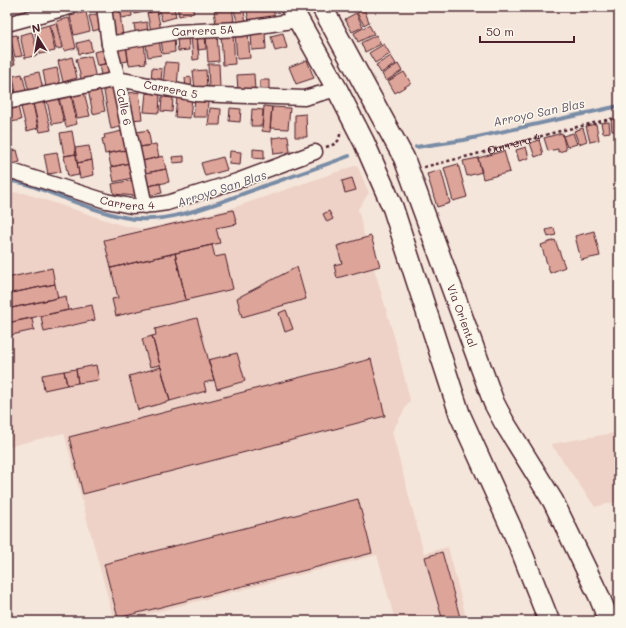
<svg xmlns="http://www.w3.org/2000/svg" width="626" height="628" viewBox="0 0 626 628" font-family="Mali,sans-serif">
  <rect width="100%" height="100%" fill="#f5e6db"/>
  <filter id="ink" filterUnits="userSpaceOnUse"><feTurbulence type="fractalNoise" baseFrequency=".025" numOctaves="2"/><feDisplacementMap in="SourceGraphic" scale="8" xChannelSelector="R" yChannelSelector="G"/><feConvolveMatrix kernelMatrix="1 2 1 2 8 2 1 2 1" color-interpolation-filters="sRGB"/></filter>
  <g filter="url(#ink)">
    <path fill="#eed2c7" d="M357 165 369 193 358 209 365 238 342 263 334 266 338 278 374 268 396 343 410 400 392 432 424 553 448 547 467 621H395L377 555 121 621H114L64 433 7 447V192L24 193 121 225 144 229 229 209Z
      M619 432V501L595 507 551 444Z"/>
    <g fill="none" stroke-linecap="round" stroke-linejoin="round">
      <path stroke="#798ca6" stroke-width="4" d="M416 147 464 140 619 106
        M7 181C24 181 40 189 56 195 78 203 100 212 123 217 165 227 221 202 261 187 290 177 320 167 349 156"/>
    </g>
    <path fill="#dda499" stroke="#4a1f2b" d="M119 7 123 36 114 38 110 8Z
      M131 7 132 16 122 18 120 8Z
      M133 7H156V9L135 14Z
      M158 7H174L176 17 162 21Z
      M177 7H192L194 13 179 16Z
      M233 7H243L246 22 238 24Z
      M246 7H273L275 19 250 25Z
      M232 8 234 21 216 24 214 11Z
      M364 9 369 22 364 25 357 13Z
      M157 11 161 30 151 31 147 13Z
      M86 12 90 31 74 35 70 16Z
      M100 13 104 28 93 31 89 16Z
      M356 13 363 27 352 32 345 19Z
      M69 18 76 48 64 51 57 21Z
      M147 22 148 34 136 36 134 24Z
      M56 23 62 48 56 49 50 25Z
      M49 25 55 51 40 54 34 29Z
      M369 25 374 34 358 42 354 33Z
      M32 32 38 55 25 58 20 35Z
      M265 32 266 49 252 50 251 33Z
      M248 33 250 58 237 59 235 34Z
      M283 33 287 48 275 51 271 36Z
      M217 34 219 61 208 62 206 35Z
      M233 34 235 64 223 65 221 35Z
      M17 35 22 56 15 57 10 36Z
      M191 35H197L199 59 193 60Z
      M197 35H205L206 49 198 50Z
      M376 35 381 44 365 52 361 43Z
      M188 36 189 50 178 51 177 37Z
      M7 37H8L15 64 7 65Z
      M174 37 175 52 163 54 161 39Z
      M159 38 161 55 148 57 145 39Z
      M90 40 92 51 79 54 77 43Z
      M144 42 146 63 129 65 126 44Z
      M384 44 390 54 375 63 369 53Z
      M126 45 128 61 117 63 115 46Z
      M108 49 111 62 97 66 94 52Z
      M91 56 96 79 82 82 76 59Z
      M391 56 396 64 381 73 376 65Z
      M72 57 77 78 63 82 58 61Z
      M307 60 314 78 296 84 289 67Z
      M165 62 179 63 177 86 163 85Z
      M109 63 112 73 101 75 99 65Z
      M208 64H219L220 88H209Z
      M398 64 402 71 386 81 382 74Z
      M57 68 60 84 46 87 43 71Z
      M152 68 162 69 161 82 151 81Z
      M9 69 15 93 9 95 7 87V70Z
      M206 70 207 89 195 90 193 71Z
      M39 72 43 89 29 93 25 75Z
      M404 72 411 83 395 93 388 81Z
      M22 74 26 90 16 93 13 76Z
      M254 74 255 91 238 92 237 75Z
      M191 77 192 88 186 89 185 78Z
      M260 80H269V92H260Z
      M115 84 124 126 111 129 103 86Z
      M100 88 105 111 93 114 88 90Z
      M84 92 90 116 77 118 72 95Z
      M139 92 142 119 131 120 128 93Z
      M146 93 160 94 159 113 144 112Z
      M71 95 77 124 66 127 59 98Z
      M162 97 173 98 172 112 161 111Z
      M177 97 192 98 190 118 175 117Z
      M58 98 64 122 52 124 47 101Z
      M195 100 208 101 207 117H193Z
      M44 101 51 130 40 132 33 103Z
      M33 104 38 128 27 131 21 107Z
      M264 106 272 107 270 132 262 131Z
      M18 107 21 120 11 122 8 109Z
      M272 107 290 108 288 129 270 128Z
      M210 108 221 109 220 125H208Z
      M230 108 241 109 240 122 229 121Z
      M252 109 263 110 262 126H251Z
      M7 112 12 131 7 132Z
      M306 114 307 137H295V115Z
      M611 119H616L618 131H612Z
      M609 122 610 132 603 133 601 123Z
      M596 124 599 140 590 142 586 126Z
      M583 128 587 141 579 144 574 131Z
      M127 130 131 149 105 154 102 139 105 138 104 135Z
      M148 130 151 145 135 148 132 133Z
      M72 131 76 154 64 156 60 133Z
      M562 133 566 150 558 152V149L548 151 544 138Z
      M573 133 577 144 567 147 563 136Z
      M288 136 290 152 274 154 272 138Z
      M539 140 543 154 535 157 530 143Z
      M156 144 159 157 138 162 135 148Z
      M89 146 92 160 77 163 75 148Z
      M526 147 529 158 519 161 516 150Z
      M131 149 134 162 111 167 108 153Z
      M253 149 264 150V159L253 158Z
      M17 150 20 162 9 165 7 152Z
      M230 151 241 152 240 165 229 164Z
      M504 151 510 172 483 179 478 158Z
      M57 152 61 172 48 174 44 154Z
      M76 154 79 175 68 177 64 156Z
      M163 156 166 169 141 174 138 162Z
      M184 156V162L173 163 172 157Z
      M223 157 227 170 205 176 201 163Z
      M478 158 482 172 467 176 463 161Z
      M92 160 94 175 80 178 77 163Z
      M134 162 137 177 114 182 111 167Z
      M458 164 467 197 453 201 444 168Z
      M166 169 169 182 143 187 141 174Z
      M441 170 450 203 437 207 427 174Z
      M352 178 356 190 345 193 342 181Z
      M133 180 135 196 114 194 112 184Z
      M160 183 162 193 147 196 145 187Z
      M233 210 237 224 216 228 220 243 111 268 104 240Z
      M329 211 333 219 327 222 323 214Z
      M554 228 556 235 548 237 546 230Z
      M594 231 600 256 581 260 575 236Z
      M371 236 380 266 337 278 334 265 342 263 337 246Z
      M555 240 565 267 550 273 541 245Z
      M212 245 215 257 225 255 233 289 186 300 175 253Z
      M175 253 186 300 116 316 112 299 118 298 111 268Z
      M297 267 306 299 242 317 237 298Z
      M52 268 55 284 7 294V278Z
      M55 284 58 298 7 309V294Z
      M66 296 68 310 7 323V309Z
      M92 305 95 320 44 332 41 316Z
      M286 310 293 329 285 332 279 313Z
      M32 318 34 330 7 336V323Z
      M197 318 214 380 204 383 206 391 170 401 152 336 156 335 155 329Z
      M152 336 160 365 150 367 142 339Z
      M237 353 245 381 217 389 208 360Z
      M371 359 385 416 83 494 69 437Z
      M96 365 99 380 78 383 76 369Z
      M161 367 170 401 138 410 129 376Z
      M76 369 78 383 67 385 64 371Z
      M64 371 67 385 44 390 42 375Z
      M358 499 372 553 118 618 104 564Z
      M442 552 449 577 461 621H443L431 580 425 557Z"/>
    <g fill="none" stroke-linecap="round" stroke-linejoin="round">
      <g stroke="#4a1f2b" stroke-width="17">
        <g id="minor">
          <path id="s2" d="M104 7 109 44 118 79 145 206"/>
          <path d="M7 24 70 7"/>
          <path id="s3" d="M109 44 176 32 240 29 298 20"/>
          <path id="s4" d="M7 102 118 79 195 94 304 98 337 89"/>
          <path id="s5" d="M7 172H15L106 201 131 206 153 205 167 203 237 181 315 152"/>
        </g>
      </g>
      <g stroke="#4a1f2b" stroke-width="23">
        <g id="highway">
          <path d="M291 7 337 89 364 142 393 208 460 415 519 545 549 621"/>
          <path id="s6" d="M322 7 404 158 494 403 504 422 553 501 599 596 609 621"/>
        </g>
      </g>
      <g stroke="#4a1f2b" stroke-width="2.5" stroke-dasharray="3 3" stroke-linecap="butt">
        <path d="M326 147C335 144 340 143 340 133L341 131"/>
        <path id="s1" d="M424 167 473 155 556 132 619 117"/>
      </g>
      <use href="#minor" stroke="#fbf7ec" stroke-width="14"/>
      <use href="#highway" stroke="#fbf7ec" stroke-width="20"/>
    </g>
  </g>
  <g text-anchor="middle" stroke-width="3" stroke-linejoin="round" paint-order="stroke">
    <g font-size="11" fill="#4a1f2b" stroke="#fbf7ec">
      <text dy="4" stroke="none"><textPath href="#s3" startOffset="95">Carrera 5A</textPath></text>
      <text dy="4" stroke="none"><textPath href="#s4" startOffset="167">Carrera 5</textPath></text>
      <text dy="4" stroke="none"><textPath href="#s2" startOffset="102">Calle 6</textPath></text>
      <text dy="4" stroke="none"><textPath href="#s1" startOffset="93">Carrera 4</textPath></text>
      <text dy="4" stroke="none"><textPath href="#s5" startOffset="125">Carrera 4</textPath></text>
      <text dy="4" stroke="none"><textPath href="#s6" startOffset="340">Vía Oriental</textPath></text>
    </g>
    <g font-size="12" font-style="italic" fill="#615568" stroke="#fbf7ec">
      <text transform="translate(539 113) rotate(-12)" y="4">Arroyo San Blas</text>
      <text transform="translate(222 189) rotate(-18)" y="4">Arroyo San Blas</text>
    </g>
  </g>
  <rect width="626" height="628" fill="none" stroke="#fbf7ec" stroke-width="24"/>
  <rect x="12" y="12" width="602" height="604" fill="none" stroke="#4a1f2b" stroke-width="1.5" filter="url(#ink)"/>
  <g transform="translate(38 38) rotate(349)" stroke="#fbf7ec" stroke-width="3" paint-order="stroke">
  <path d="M0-3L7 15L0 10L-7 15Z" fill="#4a1f2b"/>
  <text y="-6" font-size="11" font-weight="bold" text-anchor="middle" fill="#4a1f2b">N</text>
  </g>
  <path d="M480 36v6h94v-6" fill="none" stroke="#4a1f2b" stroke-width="2"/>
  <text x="486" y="36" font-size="12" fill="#4a1f2b" stroke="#fbf7ec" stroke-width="3" paint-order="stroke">50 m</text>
</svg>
